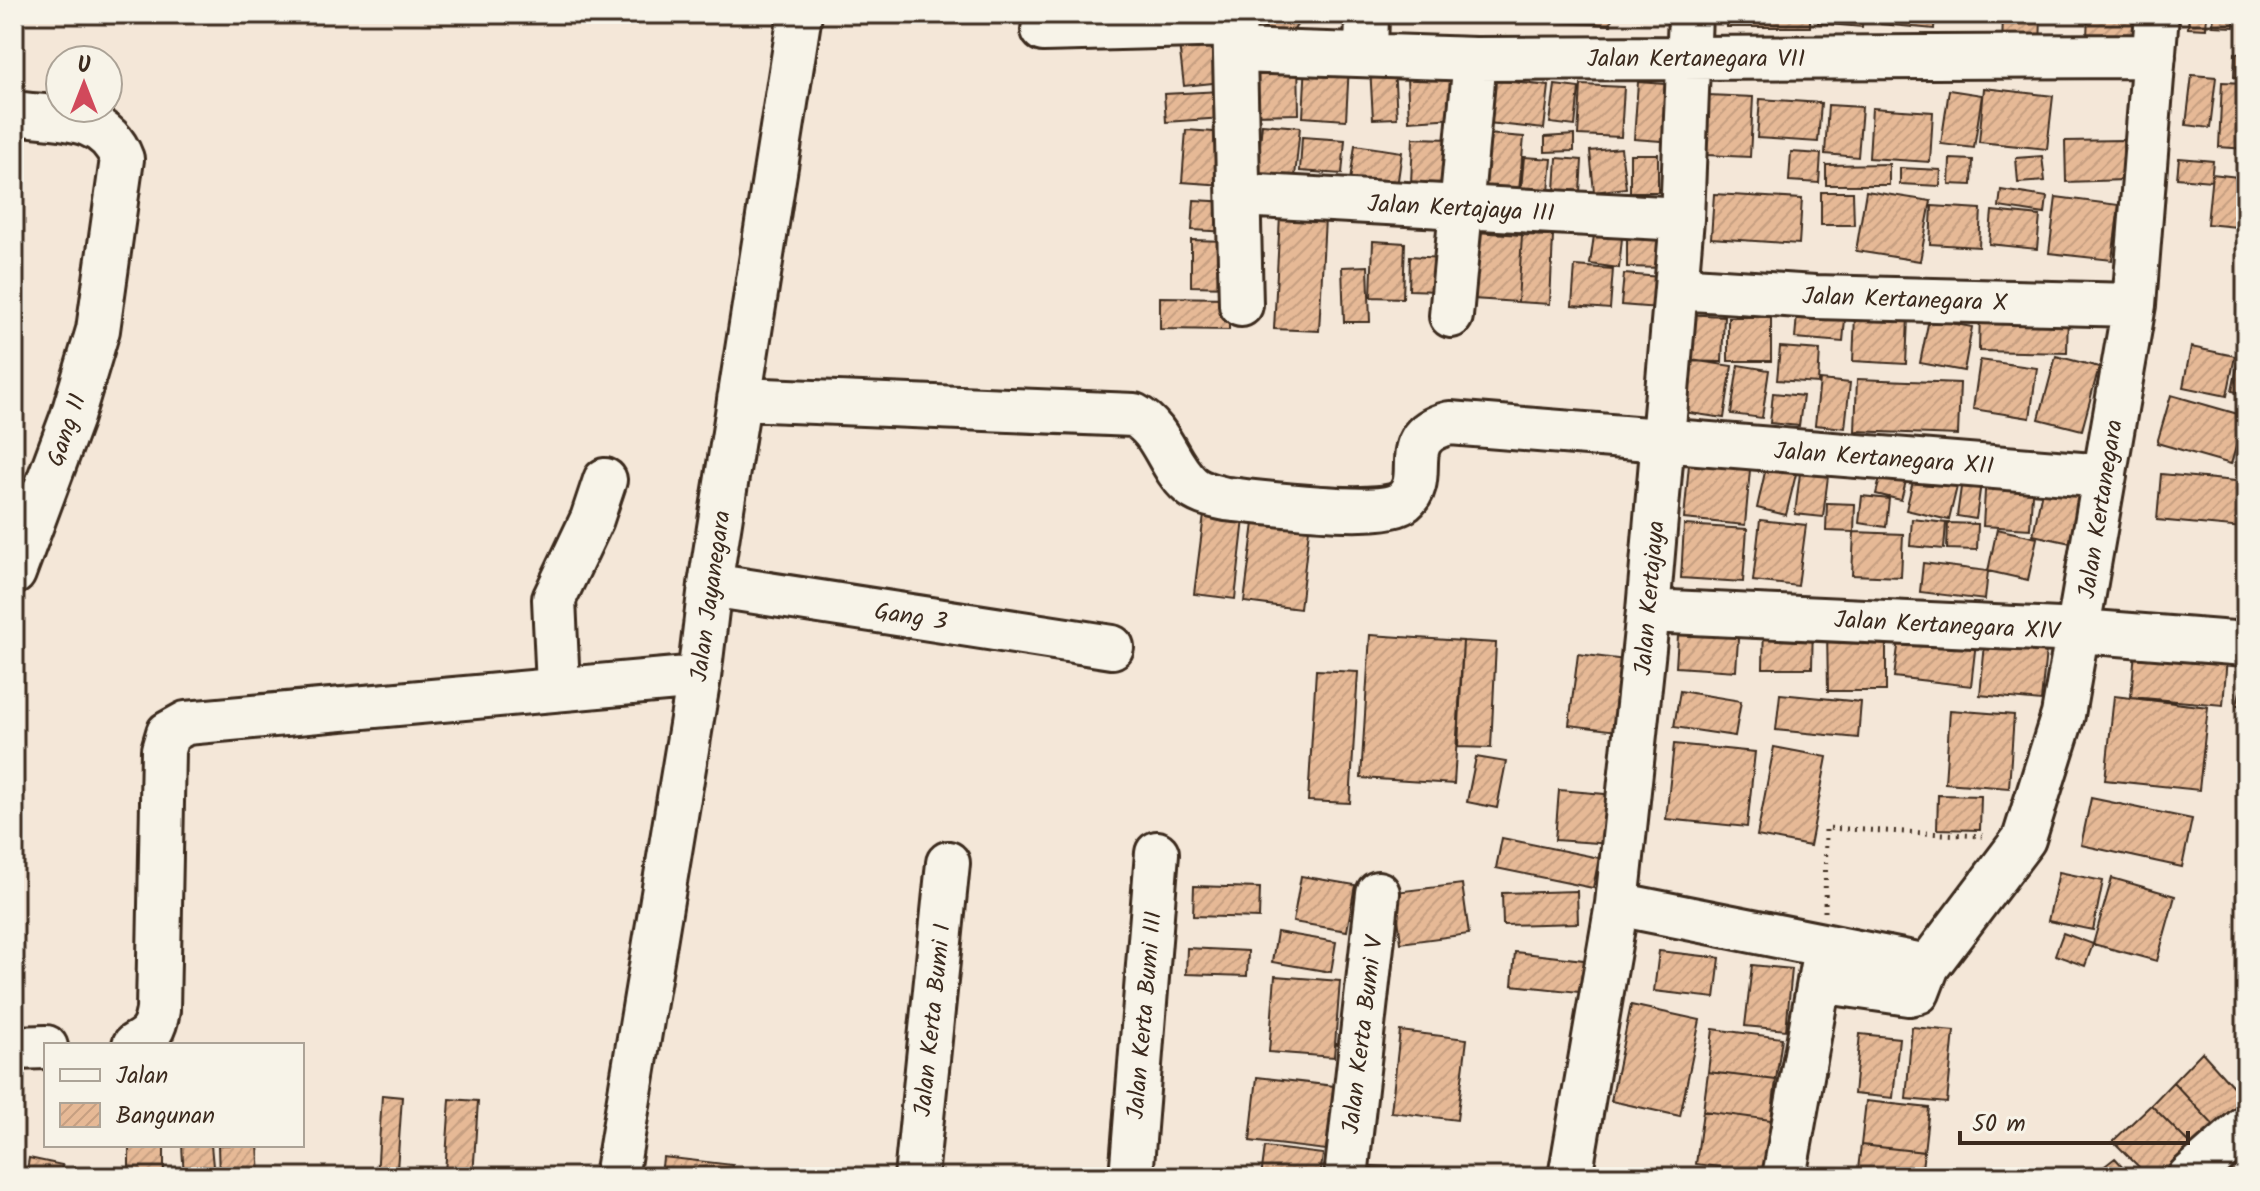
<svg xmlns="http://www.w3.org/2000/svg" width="2260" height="1191" viewBox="0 0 2260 1191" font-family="Kalam,sans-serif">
  <defs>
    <pattern id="building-hatch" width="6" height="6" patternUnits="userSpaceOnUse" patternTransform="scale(2)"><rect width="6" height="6" fill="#e6b996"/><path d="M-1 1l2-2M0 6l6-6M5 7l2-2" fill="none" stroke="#c69f81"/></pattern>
  </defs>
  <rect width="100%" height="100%" fill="#f4e7d8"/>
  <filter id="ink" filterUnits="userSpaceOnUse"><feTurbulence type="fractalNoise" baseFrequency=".0125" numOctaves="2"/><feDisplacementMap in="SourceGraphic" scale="16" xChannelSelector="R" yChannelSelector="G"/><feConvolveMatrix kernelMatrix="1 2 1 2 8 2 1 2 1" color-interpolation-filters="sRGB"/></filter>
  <g filter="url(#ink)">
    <path fill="url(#building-hatch)" stroke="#3b2a1e" stroke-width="2" d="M1254 14H1305L1285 42 1251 18Z
      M1511 14H1550V19L1511 18Z
      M1555 14H1612L1611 25 1555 22Z
      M1621 14H1678V21Z
      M1727 14H1810V27H1727Z
      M1819 14H1863L1862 27 1818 23Z
      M1882 14H1935L1934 29 1881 24Z
      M2003 14H2041L2040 51 2002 50Z
      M2088 14H2139L2138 40 2087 38Z
      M2189 14H2207L2206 29 2188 28Z
      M2214 14H2235L2234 27 2213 26Z
      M1216 32 1222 82 1184 86 1178 35Z
      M2235 53 2246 54V77H2234Z
      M1298 57 1299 114 1251 115 1250 58Z
      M1306 62 1349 65 1346 120 1303 117Z
      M1394 66 1397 118 1373 119 1370 67Z
      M1454 75 1457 118 1409 121 1407 77Z
      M2192 75 2216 77 2210 128 2186 125Z
      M1484 79 1549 86 1544 129 1479 122Z
      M1638 82 1679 85 1675 142 1634 139Z
      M2222 82 2246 83V149L2219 147Z
      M1555 85 1579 88 1575 126 1550 123Z
      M1581 85 1624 87 1621 137 1578 135Z
      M1984 88 2053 96 2047 149 1979 142Z
      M1949 90 1982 95 1974 148 1941 144Z
      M1221 91 1223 118 1166 122 1164 94Z
      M1708 95 1753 97 1750 157 1706 155Z
      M1760 99 1821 103 1818 142 1757 138Z
      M1828 105 1862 107 1858 157 1825 154Z
      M1872 108 1933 112 1930 162 1869 158Z
      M1262 124 1300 127 1294 187 1256 184Z
      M1186 130 1228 133 1224 185 1182 182Z
      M1487 134 1524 137 1519 191 1482 188Z
      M1574 135V151L1545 152V137Z
      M1302 137 1345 140 1342 174 1300 171Z
      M1413 138 1452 139 1451 184 1411 183Z
      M2123 140 2124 180 2066 182 2065 141Z
      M1355 145 1402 152 1397 187 1350 181Z
      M1621 148 1626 188 1594 192 1590 151Z
      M1791 152 1821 154 1819 183 1789 181Z
      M1630 154H1658V192H1630Z
      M2042 156 2045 181 2018 183 2016 158Z
      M1524 157 1552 159 1548 202 1520 200Z
      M1557 158 1582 160 1580 192 1555 190Z
      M2179 158 2213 161 2211 181 2177 178Z
      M1950 159 1973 160 1972 185 1949 184Z
      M1889 164V185H1826V165Z
      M1900 168 1941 170 1940 186 1900 184Z
      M2212 174 2246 178V228L2207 224Z
      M2001 190 2047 197 2045 214 1999 207Z
      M1866 191 1931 201 1920 261 1856 251Z
      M1821 192H1853L1854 225H1821Z
      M1714 194 1802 199 1799 244 1711 238Z
      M2056 197 2119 205 2112 260 2049 253Z
      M1194 200 1231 202 1230 232 1192 230Z
      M1932 206 1981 209 1979 247 1930 244Z
      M1992 211 2040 216 2037 249 1989 244Z
      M1280 216 1325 218 1319 331 1274 329Z
      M1476 232 1522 235 1518 302 1473 299Z
      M1627 232 1663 233 1662 268 1627 267Z
      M1522 235 1553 236 1550 304 1518 302Z
      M1594 235 1622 238 1619 268 1590 264Z
      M1191 240 1227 241V287L1191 286Z
      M1373 241 1405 243 1403 298 1371 297Z
      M1410 256 1441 258 1439 291 1409 290Z
      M1368 266 1370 322H1344L1342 267Z
      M1575 266 1613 269 1610 309 1572 306Z
      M1624 274 1660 277 1658 308 1621 305Z
      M1160 297 1229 298V330L1160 329Z
      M1980 310 2068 313 2067 353 1979 351Z
      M1683 314 1724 316 1722 362 1682 361Z
      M1797 315 1845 319 1843 342 1795 338Z
      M1855 315 1908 318 1906 364 1853 361Z
      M1728 317H1771V361H1728Z
      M1929 319 1972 327 1964 371 1920 363Z
      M2243 341H2246V394L2232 391Z
      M1780 347 1820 350 1818 383 1777 380Z
      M2191 347 2235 356 2227 396 2183 387Z
      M2056 356 2099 367 2082 430 2039 419Z
      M1691 360 1732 366 1724 418 1683 412Z
      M1980 360 2037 368 2030 418 1973 409Z
      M1738 365 1769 370 1762 418 1731 414Z
      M1857 379 1960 383 1958 435 1855 431Z
      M1820 380 1850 383 1845 428 1815 425Z
      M1773 393 1803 396 1799 426 1770 423Z
      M2171 395 2245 416 2231 464 2157 443Z
      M1690 453 1751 459 1745 525 1684 519Z
      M1767 463 1797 470 1786 515 1757 508Z
      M1884 463 1909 470 1901 500 1876 494Z
      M1917 464 1960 474 1949 520 1906 510Z
      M1801 465 1829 468 1823 517 1795 514Z
      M1986 474 2033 476 2030 529 1983 526Z
      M2161 474 2246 482 2243 528 2157 520Z
      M2045 476 2092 486 2080 545 2033 535Z
      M1962 480 1981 483 1976 519 1957 516Z
      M1862 496 1889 499 1886 527 1859 523Z
      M1827 503 1855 504 1854 532 1826 531Z
      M1204 515 1244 519 1235 599 1194 594Z
      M1912 519 1946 523 1944 549 1910 546Z
      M1760 520 1806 525 1798 586 1753 581Z
      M1254 523 1309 529 1300 609 1244 602Z
      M1948 523 1978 524 1977 550 1947 549Z
      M1684 525 1747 529 1743 582 1681 578Z
      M1997 529 2037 538 2028 580 1988 571Z
      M1854 532 1903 534 1901 577 1852 575Z
      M1923 563 1988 571 1985 600 1920 592Z
      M1679 620 1739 623 1736 671 1676 667Z
      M1764 622 1813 623 1812 668H1763Z
      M1901 624 1977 633 1971 686 1894 677Z
      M1886 629V691H1828L1827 630Z
      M1370 635 1463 641 1454 784 1361 778Z
      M2136 639 2228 646 2223 705 2131 697Z
      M1463 641 1496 643 1491 748 1458 747Z
      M1985 644 2046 650 2041 701 1980 695Z
      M1578 654 1634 661 1625 732 1569 725Z
      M2246 664V707L2237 705Z
      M1316 670 1358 672 1350 803 1308 801Z
      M1680 691 1741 701 1735 736 1674 727Z
      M1780 694 1861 702 1858 738 1776 730Z
      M2114 696 2208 707 2199 790 2105 780Z
      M1950 710 2014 715 2009 788 1945 783Z
      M1674 744 1755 752 1747 827 1666 819Z
      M1774 747 1827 757 1810 846 1757 836Z
      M1476 757 1506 762 1497 808 1467 802Z
      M1559 790 1616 795 1612 844 1555 840Z
      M1938 795 1981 796 1980 830 1937 829Z
      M2091 798 2192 819 2182 867 2081 845Z
      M1502 838 1599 858 1593 888 1496 868Z
      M2059 872 2103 881 2093 930 2048 921Z
      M1301 876 1355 885 1347 931 1293 922Z
      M2112 878 2175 896 2157 961 2093 944Z
      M1462 884 1469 934 1401 943 1395 892Z
      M1194 886 1260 888 1259 918 1193 916Z
      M1577 891 1578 923 1503 925 1502 893Z
      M1277 932 1336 942 1331 972 1272 962Z
      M2063 933 2093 944 2085 966 2055 955Z
      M1187 948 1248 951 1247 976 1186 974Z
      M1659 951 1720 958 1715 998 1654 991Z
      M1515 952 1592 961 1588 993 1512 985Z
      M1752 965 1792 969 1786 1030 1745 1026Z
      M1275 976 1340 981 1334 1057 1269 1052Z
      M1631 1005 1700 1020 1680 1116 1611 1101Z
      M1912 1027 1954 1031 1947 1103 1906 1099Z
      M1713 1029 1782 1038 1776 1080 1708 1072Z
      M1400 1031 1467 1039 1457 1120 1391 1112Z
      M1860 1034 1899 1038 1893 1098 1854 1094Z
      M2202 1052 2246 1101V1107L2219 1131 2173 1082Z
      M1708 1072 1776 1080 1771 1120 1703 1111Z
      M1257 1077 1334 1086 1326 1150 1250 1141Z
      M2173 1082 2219 1131 2197 1151 2151 1105Z
      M382 1095 402 1097 397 1170 445 1173 450 1099 478 1101 473 1177H377Z
      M1866 1101 1929 1108 1924 1152 1861 1145Z
      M2151 1105 2197 1151 2171 1177H2149L2113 1141Z
      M1703 1111 1771 1120 1764 1173 1696 1164Z
      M129 1145H164V1177H129Z
      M182 1145H211L214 1177H184Z
      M218 1145H258L260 1177H219Z
      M1861 1145 1924 1152 1921 1177H1857Z
      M1265 1147 1323 1154 1320 1177H1261Z
      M663 1157 733 1165 731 1177H661Z
      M29 1158 62 1165 60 1177H26Z
      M2115 1158 2132 1177H2102L2097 1172Z
      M1372 1166 1437 1169V1177H1371Z"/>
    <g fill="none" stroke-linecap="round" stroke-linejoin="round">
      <g stroke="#3b2a1e" stroke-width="48">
        <path id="minor" d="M1234 14 1241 305
          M1043 30 1235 25
          M1237 51 1475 59 2154 56
          M1366 55 1367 14
          M14 113C56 119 105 113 122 159L98 330 72 417 14 573
          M1240 195 1682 219
          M1676 288 1815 297 2134 305
          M1451 316 1475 59
          M739 399 1134 415C1163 430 1167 465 1190 485 1199 494 1214 496 1226 499 1259 502 1382 519 1404 501 1432 477 1393 437 1450 423L2105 476
          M710 585 1112 647
          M1648 611 2080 631 2246 644
          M558 687 554 599 592 519 605 480
          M1617 904 1928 966
          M1819 981 1909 994 1918 992 1928 966 2024 839 2063 715 2134 305 2157 14
          M134 1045C151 1036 155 1029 158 1010L163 750 168 733 186 723 699 677
          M14 1048 46 1047
          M616 1177 699 677 710 585 800 14
          M916 1177 948 863
          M1131 1177 1157 853
          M1346 1177 1378 893
          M1570 1177 1617 904 1648 611 1682 219 1690 14
          M1784 1177 1824 954
          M2189 1177 2246 1127"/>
      </g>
      <path stroke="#3b2a1e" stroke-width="5" stroke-dasharray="2 6" stroke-linecap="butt" d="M1825 912 1826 828 1983 836"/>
      <use href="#minor" stroke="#f7f3e8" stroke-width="42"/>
    </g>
  </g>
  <g text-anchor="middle" stroke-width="6" stroke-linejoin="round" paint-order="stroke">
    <g font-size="24" fill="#3b2a1e" stroke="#f7f3e8">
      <text x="1696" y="66">Jalan Kertanegara VII</text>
      <text transform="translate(1461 208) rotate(3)" y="8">Jalan Kertajaya III</text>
      <text transform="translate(1905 299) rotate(2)" y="8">Jalan Kertanegara X</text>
      <text transform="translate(66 430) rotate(-71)" y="8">Gang 11</text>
      <text transform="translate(1884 458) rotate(4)" y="8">Jalan Kertanegara XII</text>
      <text transform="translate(2100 509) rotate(-81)" y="8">Jalan Kertanegara</text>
      <text transform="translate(710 596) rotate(-82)" y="8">Jalan Jayanegara</text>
      <text transform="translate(1649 598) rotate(-85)" y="8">Jalan Kertajaya</text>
      <text transform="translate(911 616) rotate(9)" y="8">Gang 3</text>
      <text transform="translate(1947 625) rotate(3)" y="8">Jalan Kertanegara XIV</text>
      <text transform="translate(1144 1015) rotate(-85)" y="8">Jalan Kerta Bumi III</text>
      <text transform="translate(932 1020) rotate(-84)" y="8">Jalan Kerta Bumi I</text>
      <text transform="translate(1362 1035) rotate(-83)" y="8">Jalan Kerta Bumi V</text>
    </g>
  </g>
  <rect width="2260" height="1191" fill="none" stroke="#f7f3e8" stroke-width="48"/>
  <rect x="24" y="24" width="2212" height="1143" fill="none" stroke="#3b2a1e" stroke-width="3" filter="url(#ink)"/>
  <rect x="44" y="1043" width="260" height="104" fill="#f7f3e8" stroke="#aca397" stroke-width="2"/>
  <rect x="60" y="1069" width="40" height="12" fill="#f7f3e8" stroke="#aca397" stroke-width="2"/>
  <text x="116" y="1083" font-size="24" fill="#3b2a1e">Jalan</text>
  <rect x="60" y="1103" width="40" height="24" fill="url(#building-hatch)" stroke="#aca397" stroke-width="2"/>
  <text x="116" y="1123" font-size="24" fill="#3b2a1e">Bangunan</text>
  <g transform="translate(84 84)"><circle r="38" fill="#f7f3e8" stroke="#aca397" stroke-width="2"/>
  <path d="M0-6L14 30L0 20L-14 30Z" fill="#d1495b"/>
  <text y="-12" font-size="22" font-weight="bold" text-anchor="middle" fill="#3b2a1e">U</text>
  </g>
  <path d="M1960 1131v12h228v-12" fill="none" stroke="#3b2a1e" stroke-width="4"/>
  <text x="1972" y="1131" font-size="24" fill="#3b2a1e" stroke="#f7f3e8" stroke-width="6" paint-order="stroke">50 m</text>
</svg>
